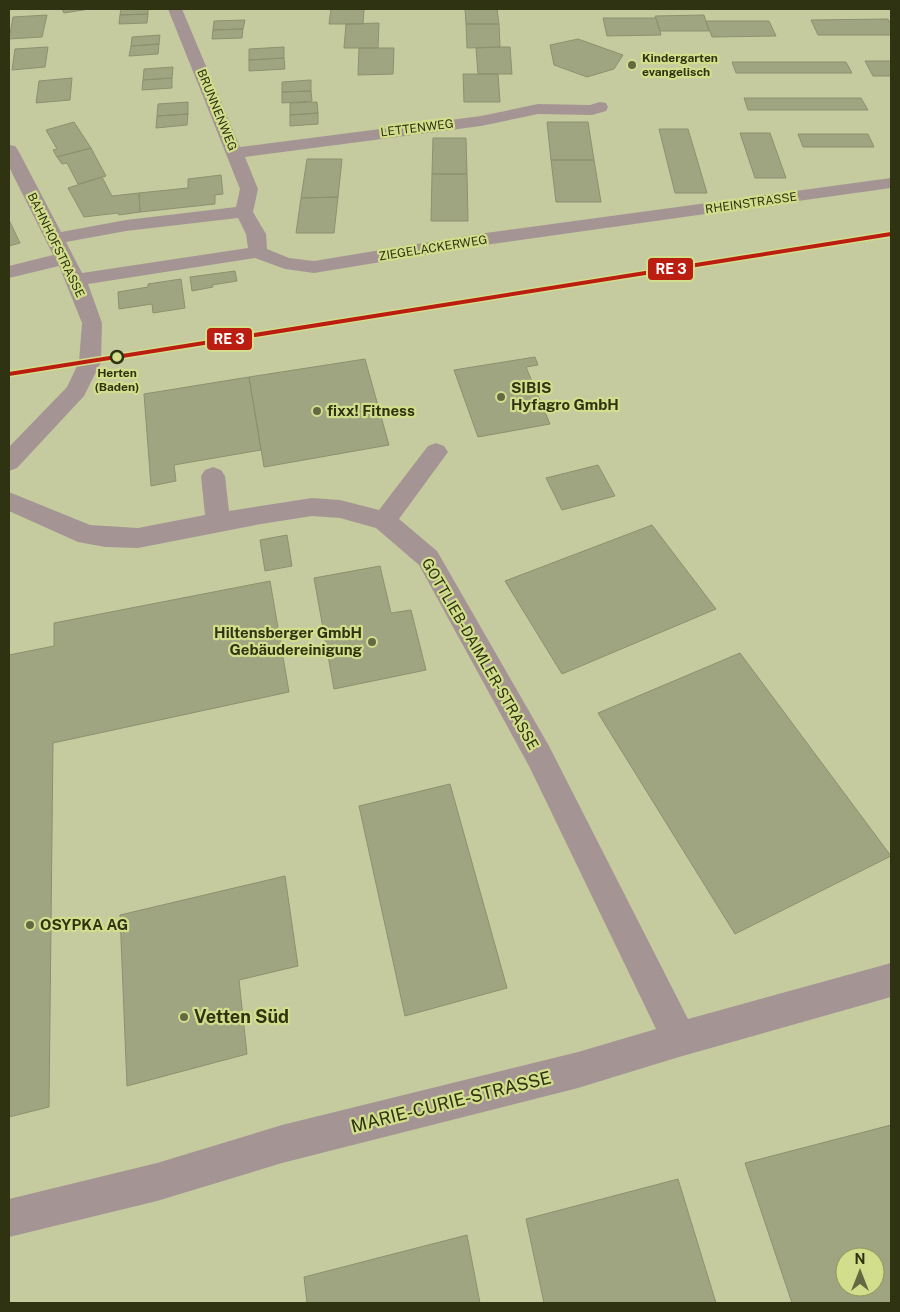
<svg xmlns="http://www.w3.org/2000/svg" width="900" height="1312" viewBox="0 0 900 1312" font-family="'Public Sans',sans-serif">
  <rect width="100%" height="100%" fill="#c5cb9f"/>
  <path fill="#9fa481" stroke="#8d916e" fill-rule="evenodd" d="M62 9H89L64 13Z
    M121 9H148V14L120 15Z
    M331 9H364L363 24H329Z
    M465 9H497L499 24H466Z
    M148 14 147 23 119 24 120 15Z
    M47 15 42 37 9 39 13 17Z
    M704 15 709 31H660L655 16Z
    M603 18H656L661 35 607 36Z
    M888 19 891 24V35H818L811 20Z
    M245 20 243 29 213 30 214 21Z
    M706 21H769L776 36 712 37Z
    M379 23 378 48H344L346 24Z
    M466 24H499L500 47 467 48Z
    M243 29 242 38 212 39 213 30Z
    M160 35 159 44 131 46 132 37Z
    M578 39 623 55 614 69 587 77 554 65 550 45Z
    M159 44 158 54 129 56 131 46Z
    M48 47 45 67 12 70 15 49Z
    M284 47V58L249 60V49Z
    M500 47H510L512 74H478L476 48Z
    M359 48H394L393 74 358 75Z
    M284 58 285 69 249 71V60Z
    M865 61H891V76H873Z
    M732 62H846L852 73H736Z
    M173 67 172 78 143 80 144 69Z
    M463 74H498L500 102H464Z
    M72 78 70 100 36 103 39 81Z
    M172 78V88L142 90 143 80Z
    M311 80V91L282 92V82Z
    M311 91 312 101 282 103V92Z
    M744 98H861L868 110H748Z
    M188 102V114L157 116 158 104Z
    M317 102 318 113 290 115V103Z
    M318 113V124L290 126V115Z
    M188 114 187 125 156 128 157 116Z
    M74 122 91 148 57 157 53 150 57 149 46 130Z
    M547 122H588L594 160H551Z
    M659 129H688L707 193H675Z
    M740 133H770L786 178H755Z
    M798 134H868L874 147H803Z
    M433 138H466L467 174H432Z
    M91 148 106 176 78 184 67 163 62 164 57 157Z
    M307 159H342L338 197 301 198Z
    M551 160H594L601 202H556Z
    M432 174H467L468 221H431Z
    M221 175 223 194 215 195V204L140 212 139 193 188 188V179Z
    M102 177 112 196 139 193 140 212 119 215 118 213 84 217 68 188Z
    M338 197 334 233H296L301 198Z
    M9 220 20 243 9 246Z
    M235 271 237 281 212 285 213 287 192 291 190 277Z
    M181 279 185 308 153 313 152 304 119 309 118 292 148 287V284Z
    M535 357 538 365 526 367 550 424 478 437 454 370Z
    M365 359 389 445 264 467 249 377Z
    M249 377 261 450 174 465 176 481 151 486 144 394Z
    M598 465 615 496 562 510 546 478Z
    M652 525 716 609 562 674 505 581Z
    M287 535 292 566 265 571 260 540Z
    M380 566 391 613 411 610 426 670 334 689 314 578Z
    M270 581 289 692 53 743 49 1107 9 1117V655L54 646V623Z
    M740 653 891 856 735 934 598 713Z
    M450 784 507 988 405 1016 359 806Z
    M285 876 298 966 239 980 247 1054 127 1086 120 915Z
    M891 1125V1303H792L745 1163ZM845 1257H875V1287H845Z
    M678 1179 716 1303H544L526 1219Z
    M467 1235 480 1303H307L304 1277Z"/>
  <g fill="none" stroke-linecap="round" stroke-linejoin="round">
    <path fill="#a49594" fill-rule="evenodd" d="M168 9H182L240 147 481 116 538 104 590 105 600 102 606 103 608 107 606 111 592 115 538 114 481 126 245 157 258 189 253 212 266 234 267 249 289 258 314 261 478 234 891 178V188L478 246 314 273 285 269 255 258 88 284 102 323 101 362 84 396 17 468 9 471V447L67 387 79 362 82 323 59 266 9 278V266L53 255 9 167V145L15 146 18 150 61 232 126 220 236 207 240 189ZM238 218 246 234 248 248 82 273 66 242 126 231Z
      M436 443 444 446 448 452 399 519 437 551 549 746 688 1019 891 963V997L679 1057 578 1088 282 1163 157 1201 9 1237V1199L157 1163 282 1125 578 1052 656 1029 529 766 419 565 376 528 340 518 312 516 261 524 138 548 105 547 78 542 9 511V492L90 525 138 528 205 515 201 476 205 470 213 467 221 470 225 476 229 511 312 498 340 500 379 510 428 446Z"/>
    <g stroke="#d2de8c" stroke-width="7">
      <path id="rail-1" d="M9 374 891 234"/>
    </g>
    <use href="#rail-1" stroke="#bb1e10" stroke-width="4"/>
  </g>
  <g fill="#646843" stroke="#d2de8c" stroke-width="2">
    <circle cx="632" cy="65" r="5"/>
    <circle cx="501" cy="397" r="5"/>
    <circle cx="317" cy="411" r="5"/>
    <circle cx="372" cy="642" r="5"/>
    <circle cx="30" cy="925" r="5"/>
    <circle cx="184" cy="1017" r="5"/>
  </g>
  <circle fill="#d2de8c" stroke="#2f3311" stroke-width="2.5" cx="117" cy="357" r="6"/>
  <g text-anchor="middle" stroke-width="4.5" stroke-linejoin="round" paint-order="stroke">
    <g font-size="12" font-weight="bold" fill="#2f3311" stroke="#d2de8c" text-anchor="start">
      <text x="642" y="62">Kindergarten<tspan x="642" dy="14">evangelisch</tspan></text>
    </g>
    <g font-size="12" fill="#2f3311" stroke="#d2de8c">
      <text transform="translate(217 110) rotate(68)" y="4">BRUNNENWEG</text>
      <text transform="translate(417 128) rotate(-7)" y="4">LETTENWEG</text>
      <text transform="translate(751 203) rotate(-8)" y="4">RHEINSTRASSE</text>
      <text transform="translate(56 245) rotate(64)" y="4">BAHNHOFSTRASSE</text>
      <text transform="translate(433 248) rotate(-9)" y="4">ZIEGELACKERWEG</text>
    </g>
    <g font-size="12" font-weight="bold" fill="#2f3311" stroke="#d2de8c">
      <text x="117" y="377">Herten<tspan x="117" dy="14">(Baden)</tspan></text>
    </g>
    <g font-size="15" font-weight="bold" fill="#2f3311" stroke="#d2de8c" text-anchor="start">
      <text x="511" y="393">SIBIS<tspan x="511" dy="17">Hyfagro GmbH</tspan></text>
      <text x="327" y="416">fixx! Fitness</text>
      <text x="362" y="638" text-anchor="end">Hiltensberger GmbH<tspan x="362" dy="17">Gebäudereinigung</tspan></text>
      <text x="40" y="930">OSYPKA AG</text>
    </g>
    <g font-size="15" fill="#2f3311" stroke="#d2de8c">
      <text transform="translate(480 654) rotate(60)" y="5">GOTTLIEB-DAIMLER-STRASSE</text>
    </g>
    <g font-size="18" font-weight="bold" fill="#2f3311" stroke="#d2de8c" text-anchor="start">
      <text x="194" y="1023">Vetten Süd</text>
    </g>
    <g font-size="18" fill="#2f3311" stroke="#d2de8c">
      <text transform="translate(451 1102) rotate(-14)" y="6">MARIE-CURIE-STRASSE</text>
    </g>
  </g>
  <g stroke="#d2de8c" stroke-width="2">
    <rect x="647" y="257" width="47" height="24" rx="5" fill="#bb1e10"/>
    <rect x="206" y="327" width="47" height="24" rx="5" fill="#bb1e10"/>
  </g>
  <g font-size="14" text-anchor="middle" font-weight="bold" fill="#fff">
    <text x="671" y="274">RE 3</text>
    <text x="229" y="344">RE 3</text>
  </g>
  <rect width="900" height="1312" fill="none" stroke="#2f3311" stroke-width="20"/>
  <g transform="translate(860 1272)"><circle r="24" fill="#d2de8c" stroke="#919a5b"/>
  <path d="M0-4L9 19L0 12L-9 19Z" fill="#646843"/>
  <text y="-8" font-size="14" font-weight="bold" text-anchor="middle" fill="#2f3311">N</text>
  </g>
</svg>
